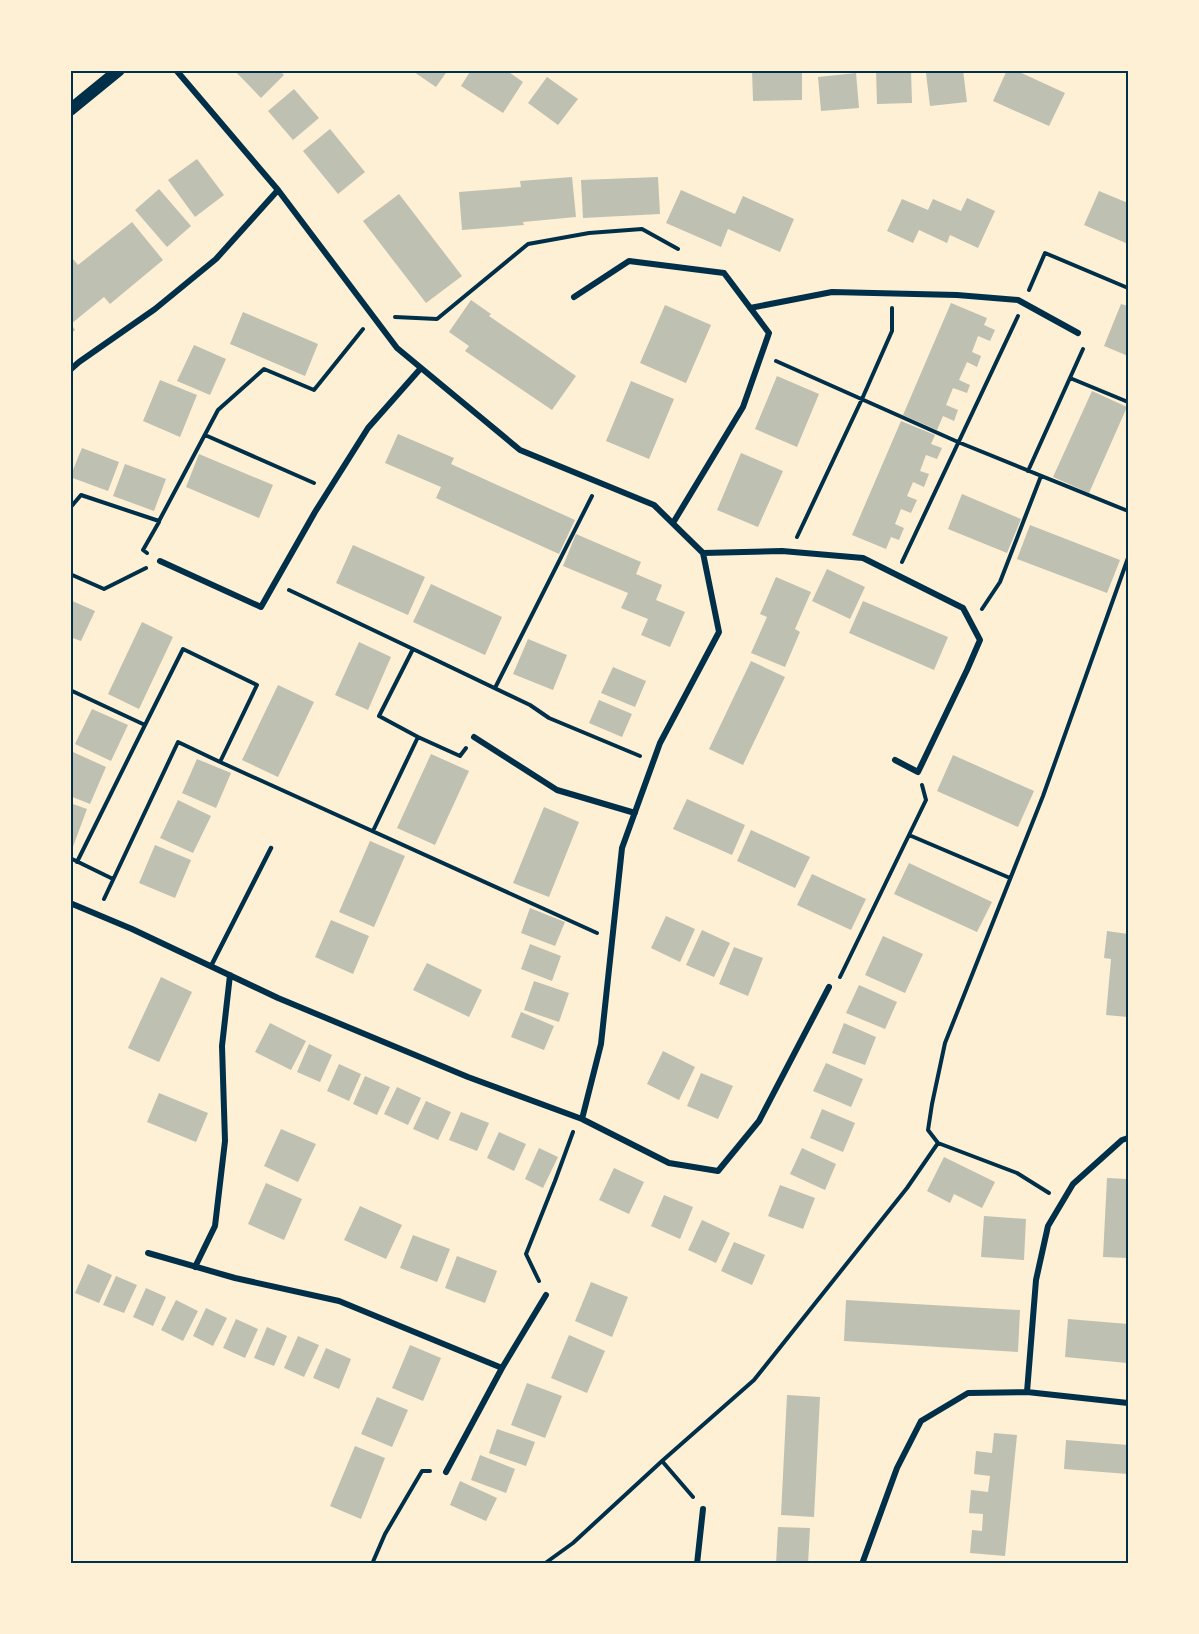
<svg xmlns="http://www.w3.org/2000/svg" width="1199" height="1634" viewBox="0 0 1199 1634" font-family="'Public Sans',sans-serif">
  <rect width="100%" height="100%" fill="#fdf0d5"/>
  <path fill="#bec0b2" d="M234 70H279L284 75 261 98Z
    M411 70H448L436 87Z
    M471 70H506L523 82 503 113 461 86Z
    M752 70H802V100L753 101Z
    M876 70H911L912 103 877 104Z
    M946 70H963L967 102 930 106 926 73Z
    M1007 70H1015L1065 93 1049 126 993 101Z
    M856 73 859 108 821 111 818 77Z
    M547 77 578 99 558 125 528 103Z
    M294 89 319 118 293 140 268 111Z
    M330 129 365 172 338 194 303 151Z
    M197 159 224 195 195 217 168 180Z
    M572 177 576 217 523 222 524 225 462 230 459 192 521 187 520 181Z
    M658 177 660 214 583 218 581 180Z
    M159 189 191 226 167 247 135 210Z
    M681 190 735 214 743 196 794 219 780 252 728 229 721 247 666 223Z
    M1099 191 1128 203V244L1084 225Z
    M399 194 462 276 426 303 363 221Z
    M967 198 995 211 978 248 950 235 947 243 919 230 913 243 887 231 902 199 928 210 933 199 961 211Z
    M132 222 163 260 110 304 104 297 71 324 75 330 70 334V261L73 259 78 265Z
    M471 300 491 314 489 316 576 376 552 410 465 351 469 346 449 332Z
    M951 303 987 318 984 325 995 330 990 341 978 336 972 352 981 356 977 367 967 362 959 380 970 385 967 393 953 388 946 405 958 410 954 421 943 416 937 430 903 415Z
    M1121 304 1128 306V356L1104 346Z
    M665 305 711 325 686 383 640 363Z
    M243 312 318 344 305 376 230 344Z
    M194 345 226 359 210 395 177 381Z
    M777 376 819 394 797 447 755 429Z
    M160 380 197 395 180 437 143 421Z
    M631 381 674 399 649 459 606 441Z
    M1092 391 1127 407 1089 493 1053 477Z
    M901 421 935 435 931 444 942 448 937 459 926 455 920 471 929 474 924 487 913 482 907 496 917 500 911 513 901 509 895 524 904 528 899 540 891 537 886 549 852 535Z
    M398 434 454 458 451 464 575 520 559 554 436 498 441 487 385 463Z
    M82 448 119 462 108 491 70 477Z
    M741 453 783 471 758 527 717 510Z
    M199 454 273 485 259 518 186 487Z
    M125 464 166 479 154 511 113 496Z
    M962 494 1021 519 1007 553 948 529Z
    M1030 525 1120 560 1107 593 1017 559Z
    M576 534 641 562 636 574 662 585 656 600 685 612 670 647 641 635 648 619 621 608 628 593 563 566Z
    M353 545 425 577 408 615 336 583Z
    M827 569 865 587 850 619 812 601Z
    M776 577 811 592 795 629 800 632 785 667 751 653 767 617 760 614Z
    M431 584 502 617 485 655 413 622Z
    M70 600 95 611 81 641 70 637Z
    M863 601 948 637 934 670 849 633Z
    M142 622 173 637 139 709 108 694Z
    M528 639 567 655 553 690 513 674Z
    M359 642 391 657 368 710 335 695Z
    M751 661 785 677 743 765 709 749Z
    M613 667 646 681 635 707 601 693Z
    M278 685 314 702 278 777 242 760Z
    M599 700 632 714 622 737 589 723Z
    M92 709 128 725 111 761 75 744Z
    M73 752 106 767 90 804 70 796V757Z
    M431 754 469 771 435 845 397 828Z
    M953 755 1034 791 1018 827 937 791Z
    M197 759 231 773 216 808 182 793Z
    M687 799 745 825 732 855 673 829Z
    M178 800 211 816 193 853 160 838Z
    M70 803 87 809 71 852H70Z
    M544 807 579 822 549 897 513 883Z
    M751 830 810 857 795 888 737 861Z
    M370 841 405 856 374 927 339 912Z
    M155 845 191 860 175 898 139 883Z
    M909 863 992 902 977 932 894 894Z
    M812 874 866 899 851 930 797 905Z
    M530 908 565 922 555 946 521 933Z
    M666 916 695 929 680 962 651 948Z
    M331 920 369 936 353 974 315 957Z
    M702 930 730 943 714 977 686 965Z
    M1107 931 1128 934V1017L1106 1015 1111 959 1104 958Z
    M883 936 923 954 905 993 865 975Z
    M530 944 561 956 552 981 521 969Z
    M734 947 763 958 748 996 719 984Z
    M427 963 482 990 469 1017 413 990Z
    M161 977 192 992 159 1062 128 1048Z
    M534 981 569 993 559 1022 524 1010Z
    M859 985 897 1002 885 1029 846 1013Z
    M521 1012 554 1026 544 1050 511 1037Z
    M270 1023 306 1041 291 1070 255 1052Z
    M844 1023 876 1037 865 1065 832 1053Z
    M309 1044 332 1055 320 1082 297 1072Z
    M663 1051 695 1067 679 1100 647 1084Z
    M826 1063 863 1079 851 1107 813 1091Z
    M339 1064 361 1074 349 1101 327 1091Z
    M701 1073 733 1086 718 1119 687 1106Z
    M365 1076 390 1087 377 1115 353 1104Z
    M397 1087 421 1098 408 1125 384 1114Z
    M159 1093 208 1113 196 1142 147 1122Z
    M426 1101 451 1112 438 1140 413 1129Z
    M822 1109 855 1123 843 1152 810 1138Z
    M461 1112 489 1123 477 1151 449 1140Z
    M281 1129 316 1144 298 1182 264 1166Z
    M499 1132 526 1144 514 1171 487 1158Z
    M539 1148 558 1157 543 1188 525 1179Z
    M802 1148 836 1164 825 1190 790 1174Z
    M944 1157 995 1182 982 1208 954 1194 950 1203 927 1191Z
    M614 1168 644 1182 629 1214 599 1200Z
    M1107 1178 1128 1179V1258L1103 1257Z
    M266 1183 302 1199 284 1240 248 1224Z
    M780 1185 815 1198 803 1229 768 1216Z
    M664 1195 693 1207 680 1239 651 1226Z
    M360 1206 402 1225 386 1259 344 1240Z
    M984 1216 1026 1219 1024 1260 981 1257Z
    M702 1220 730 1233 716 1263 688 1250Z
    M413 1235 450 1249 437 1282 400 1268Z
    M734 1242 765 1255 752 1285 721 1271Z
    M457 1256 497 1271 485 1303 445 1288Z
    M88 1264 112 1275 99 1303 75 1293Z
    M116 1276 137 1285 124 1313 103 1305Z
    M591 1282 628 1297 612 1337 575 1321Z
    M146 1288 166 1297 153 1326 133 1317Z
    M176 1300 198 1311 183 1341 161 1330Z
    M846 1300 1020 1310 1018 1352 844 1341Z
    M206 1308 227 1318 213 1346 193 1336Z
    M236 1319 258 1329 245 1358 223 1348Z
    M1068 1319 1128 1324 1127 1363 1065 1357Z
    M267 1327 287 1336 274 1366 254 1358Z
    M569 1335 605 1351 587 1393 551 1378Z
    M298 1336 319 1345 304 1377 284 1368Z
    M410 1345 441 1358 423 1401 392 1388Z
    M326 1348 351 1359 339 1389 313 1378Z
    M527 1383 562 1396 545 1438 511 1425Z
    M787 1395 820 1397 814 1517 781 1515Z
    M377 1397 408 1410 392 1447 361 1434Z
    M497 1429 535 1442 526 1466 489 1453Z
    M994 1433 1017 1435 1005 1556 970 1553 972 1530 982 1531 983 1514 969 1513 971 1490 988 1492 990 1476 974 1474 976 1451 992 1453Z
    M1066 1440 1128 1445V1474L1064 1469Z
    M355 1446 385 1458 361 1519 330 1506Z
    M480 1455 515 1469 506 1493 471 1480Z
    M460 1481 497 1498 486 1521 450 1505Z
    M778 1527 810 1528 808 1564H776Z"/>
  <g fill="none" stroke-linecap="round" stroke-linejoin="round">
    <path stroke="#003049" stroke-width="4" d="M1029 290 1045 253 1128 288
      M395 317 437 319 528 244 589 233 642 229 678 249
      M776 361 958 442 1128 511
      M1070 378 1128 402
      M205 435 314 483
      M1028 471 1083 349
      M70 508 81 495 159 521 218 410 264 369 314 390 363 329
      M797 537 862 399 892 331V308
      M147 553 143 550 159 522
      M902 562 1018 316
      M70 574 104 589 146 568
      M289 590 413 649 379 716 418 737 373 831
      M982 609 1000 582 1041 476
      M413 649 530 705 549 718 640 756
      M495 688 592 496
      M70 690 145 725 183 649 257 685 220 762 178 742 104 899
      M418 737 460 756 466 748
      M220 762 597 933
      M922 785 926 800 909 835 1010 878
      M70 858 113 879
      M77 862 145 725
      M840 977 909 835
      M938 1143 928 1130 932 1104 945 1043 1043 796 1128 558
      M539 1281 526 1254 555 1181 573 1132
      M662 1461 754 1380 907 1188 938 1143 1017 1173 1049 1193
      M372 1564 385 1534 422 1471H430
      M544 1564 573 1543 662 1461 693 1497"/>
    <path stroke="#003049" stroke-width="4.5" d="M211 966 271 848"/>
    <path stroke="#003049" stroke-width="6" d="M176 70 278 190 397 348 520 450 654 505 703 553 719 632 660 743 622 848 601 1044 582 1119
      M574 297 629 261 724 273 769 333 743 407 673 523
      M750 308 832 292 957 295 1018 300 1078 333
      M70 370 79 362 155 309 216 259 278 190
      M703 553 782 551 863 558 963 608 980 640 967 670 918 772 895 760
      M160 561 261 607 315 512 368 428 421 368
      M474 737 557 790 635 813
      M70 903 132 929 278 998 468 1077 582 1119 669 1163 718 1171 759 1121 829 987
      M148 1253 235 1278 339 1301 502 1368
      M195 1267 215 1226 225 1141 222 1046 230 975
      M1027 1392 1036 1280 1048 1226 1073 1184 1122 1140 1128 1138
      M446 1472 502 1368 546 1295
      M697 1564 703 1509
      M862 1564 897 1468 921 1421 968 1393 1027 1392 1128 1403"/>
    <path stroke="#003049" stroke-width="12" d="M70 110 119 70"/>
  </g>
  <rect width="1199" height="1634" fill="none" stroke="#fdf0d5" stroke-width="144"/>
  <rect x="72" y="72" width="1055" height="1490" fill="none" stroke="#003049" stroke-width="2"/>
</svg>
